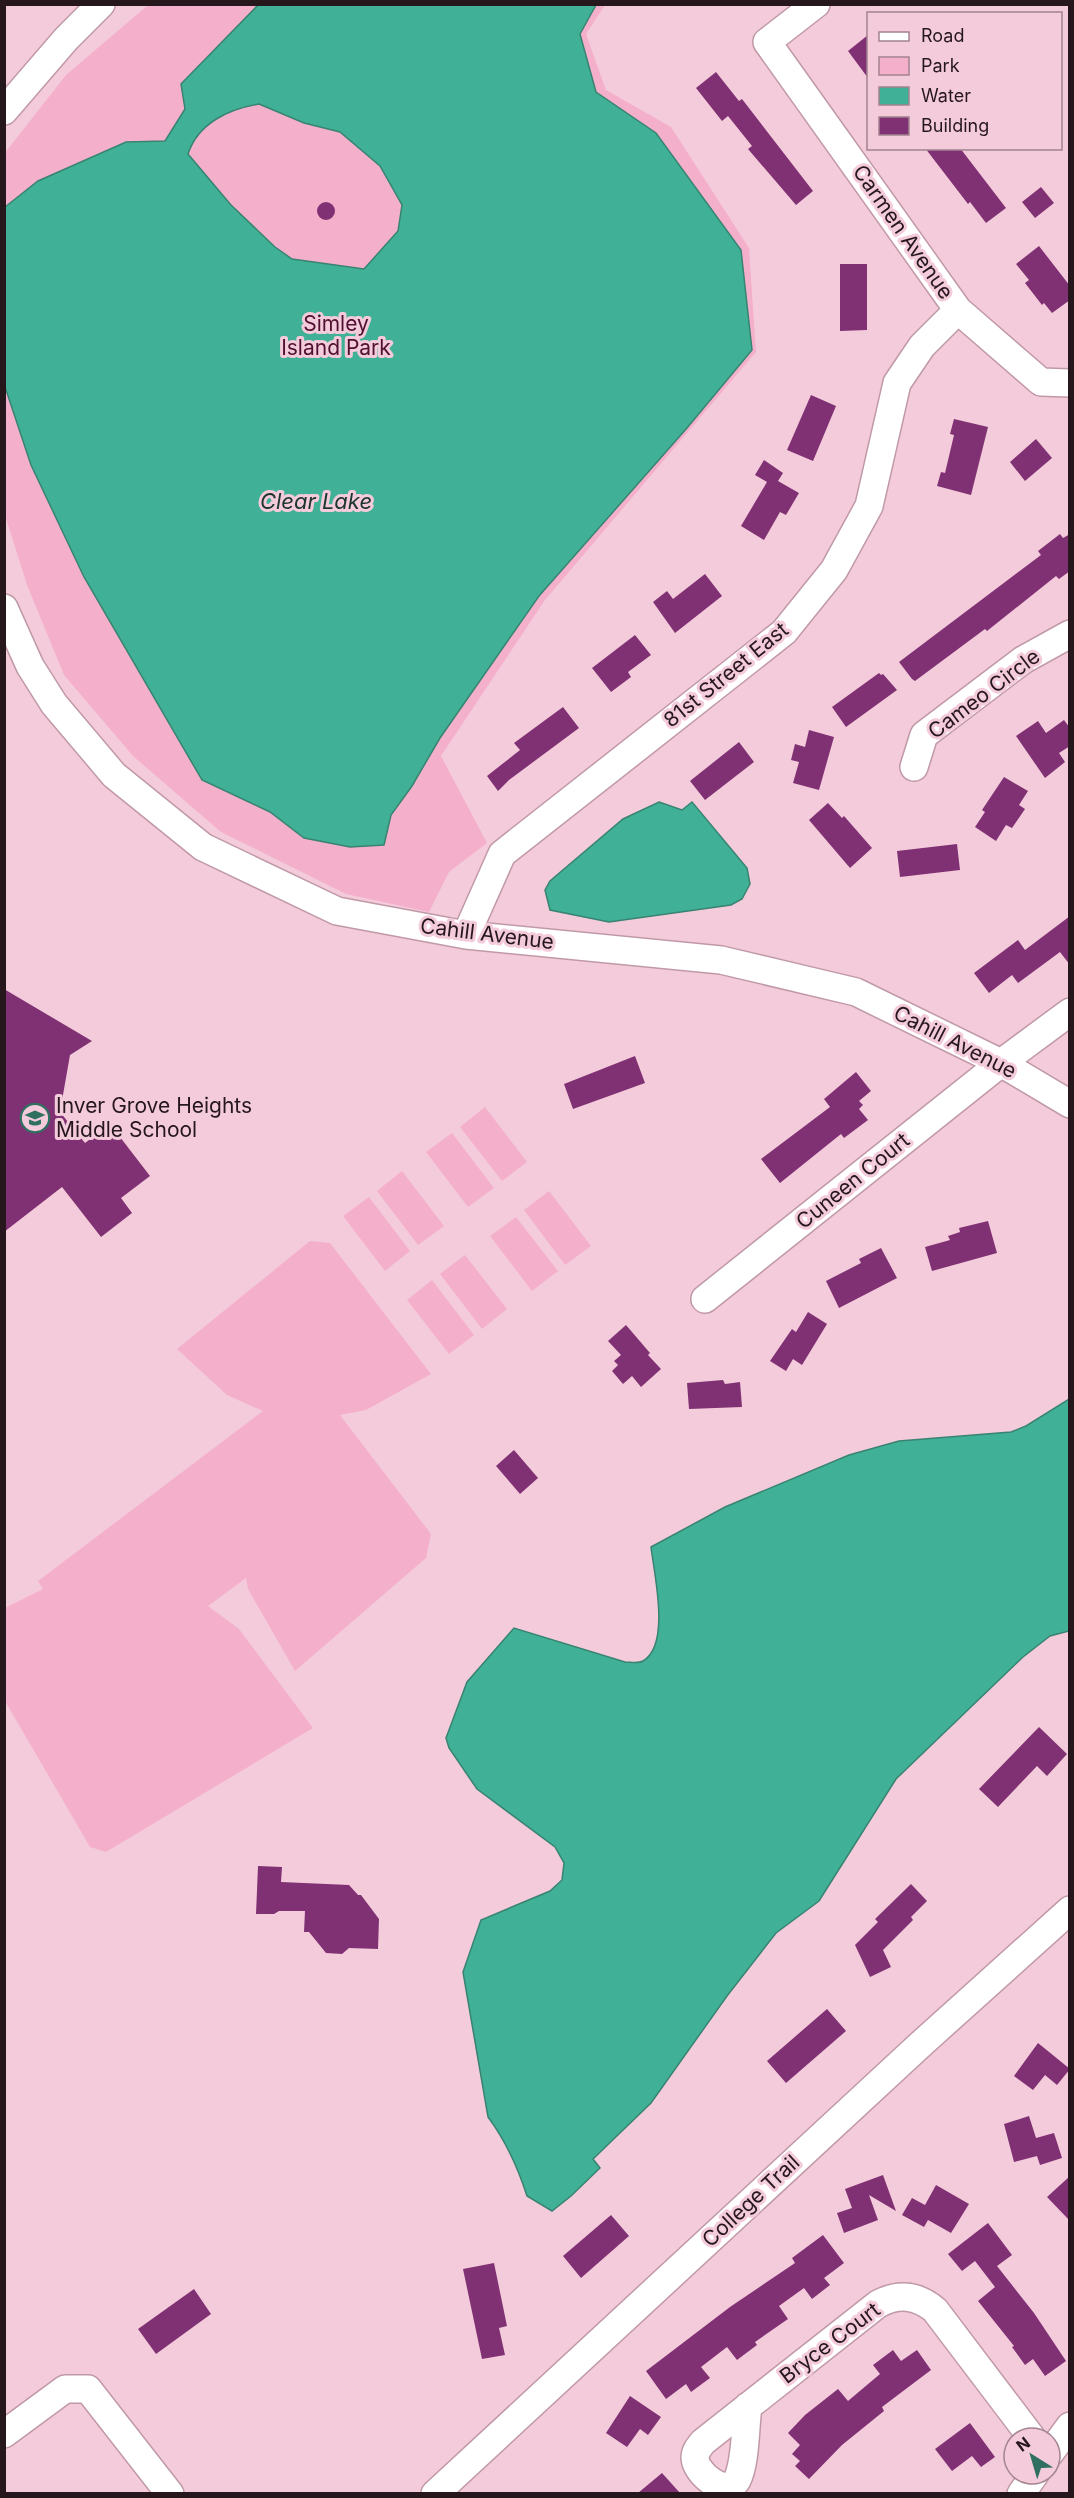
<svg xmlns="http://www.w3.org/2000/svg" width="1074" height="2498" viewBox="0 0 1074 2498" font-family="Inter,sans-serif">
  <rect width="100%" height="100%" fill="#f4cbdb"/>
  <path fill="#f4b0cb" d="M148 5H605L586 34 606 90 671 127 749 248 756 352 545 600 441 756 487 843 449 872 429 912 346 894 221 832 133 756 64 675 27 585 5 515 4 154 66 75Z
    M485 1107 527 1162 502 1181 460 1127Z
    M452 1133 494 1188 468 1207 426 1152Z
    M402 1171 444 1226 418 1245 377 1191Z
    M549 1191 591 1246 565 1265 524 1210Z
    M369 1197 410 1251 385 1271 343 1216Z
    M516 1217 558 1271 532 1291 490 1236Z
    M310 1241 330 1243 431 1374 366 1410 340 1415 431 1534 426 1558 295 1671 248 1589 246 1578 208 1606 239 1629 313 1728 106 1852 90 1847 5 1701V1608L43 1589 38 1581 263 1411 227 1395 177 1349Z
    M465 1255 507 1309 482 1329 440 1274Z
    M432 1280 474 1335 449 1354 407 1300Z"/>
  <path fill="#40b196" stroke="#388372" stroke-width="1.5" fill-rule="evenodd" d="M258 5H596L580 34 596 92 656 133 741 250 752 350 687 428 539 596 440 738 412 786 391 815 384 845 350 847 304 838 270 812 202 780 84 577 31 465 5 387V207L38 181 126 142 165 141 185 109 181 84ZM259 104 304 123 340 132 380 166 402 205 398 231 364 269 292 259 275 247 231 205 188 154C198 123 229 109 259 104Z
    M659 802 682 810 692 802 747 868 750 884 742 899 731 905 609 922 550 910 545 890 550 881 623 819Z
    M1069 1399V1631L1050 1636 1023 1657 896 1779 819 1901 776 1933 727 1996 651 2103 593 2159 600 2168 571 2196 552 2211 527 2196C518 2168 506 2141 488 2117L463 1972 481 1920 550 1891 562 1880 564 1863 555 1847 477 1789 449 1748 446 1738 467 1682 514 1628 625 1662C631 1662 638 1664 643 1661 671 1645 654 1573 651 1547L725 1507 849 1455 899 1441 1011 1432 1026 1426Z"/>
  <path fill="#803174" d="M868 35V78L848 51Z
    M716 72 739 101 742 99 813 191 796 205 748 149 752 146 728 116 722 121 696 88Z
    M925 148H960L1006 208 986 223 970 202 968 204Z
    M1041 187 1054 203 1035 218 1022 202Z
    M317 211a9 9 0 1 1 18 0a9 9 0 1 1-18 0Z
    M1039 246 1070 286V300L1052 313 1044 303 1042 305 1025 283 1029 280 1016 264Z
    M840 264H867V330L840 331Z
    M811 395 836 406 813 461 787 450Z
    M954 419 988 427 971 495 937 486 941 472 945 473 954 435 950 434Z
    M1036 439 1052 458 1025 481 1010 462Z
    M764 460 783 473 778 481 799 493 786 515 780 512 764 540 741 526 767 482 755 475Z
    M1060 534 1063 538 1070 534V571L1059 579 1056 576 987 631 985 629 915 681 912 679 899 662 1041 555 1038 551Z
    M705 574 722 596 675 633 653 602 667 591 673 599Z
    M635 635 651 655 628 672 631 677 611 692 592 668Z
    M879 673 881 675 883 674 897 690 846 727 832 707Z
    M563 707 579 728 509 780 498 791 487 776 520 750 514 743Z
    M1064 720 1070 728V746L1059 753 1065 762 1045 778 1016 736 1038 721 1046 733Z
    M809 730 834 737 819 790 793 783 799 762 791 760 795 744 805 747Z
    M739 742 754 762 705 800 690 781Z
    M1004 777 1028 791 1019 805 1025 809 1012 828 1006 825 996 841 975 827 985 812 982 810Z
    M828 803 842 818 844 816 872 848 850 868 809 820Z
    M957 844 960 870 900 877 897 851Z
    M1070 916V965L1060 952 1018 983 1012 975 989 993 974 973 1018 940 1025 950Z
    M4 989 92 1041 70 1055 60 1112 85 1143 110 1124 150 1176 121 1198 132 1213 101 1237 62 1187 4 1232Z
    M635 1056 645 1083 573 1109 564 1084Z
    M856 1072 871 1091 859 1101 863 1105 859 1109 868 1120 844 1138 841 1134 780 1183 761 1159 830 1107 824 1099Z
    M988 1221 997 1253 932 1271 925 1247 950 1240 948 1236 960 1232 959 1228Z
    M881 1248 897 1278 839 1308 826 1281 861 1263 859 1259Z
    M808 1312 827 1324 802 1365 793 1359 786 1371 770 1361 792 1329 796 1332Z
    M626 1325 650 1353 648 1355 661 1369 641 1387 632 1376 623 1384 612 1371 618 1365 614 1361 621 1355 608 1341Z
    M723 1380 725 1384 740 1382 742 1407 689 1409 687 1383Z
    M514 1450 538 1478 520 1494 496 1466Z
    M1039 1727 1067 1754 1047 1776 1037 1766 998 1807 979 1789Z
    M258 1866 282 1867 281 1882 349 1885 358 1895H361L379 1919 378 1949 349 1948 342 1954 326 1953 309 1932H304L305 1911H279L274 1914H256Z
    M911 1884 927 1901 911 1917 913 1920 883 1950 891 1967 870 1977 855 1945 878 1922 875 1919Z
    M827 2009 846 2031 786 2083 767 2061Z
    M1038 2043 1070 2069 1057 2085 1045 2075 1033 2090 1014 2076Z
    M1029 2116 1036 2138 1054 2133 1062 2158 1040 2165 1037 2156 1014 2162 1004 2124Z
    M883 2175 896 2211 869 2195 878 2220 844 2233 837 2213 852 2208 845 2189Z
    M1070 2176V2221L1047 2197Z
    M936 2185 969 2204 951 2233 928 2220 924 2227 902 2215 912 2198 925 2205Z
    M611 2215 629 2236 581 2278 563 2256Z
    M988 2223 1012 2255 997 2266 1034 2313 1066 2361 1045 2376 1033 2359 1025 2365 1012 2347 1014 2346 978 2301 995 2287 975 2261 962 2271 948 2254Z
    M823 2235 844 2263 824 2278 830 2285 812 2299 804 2288 779 2306 788 2319 755 2342 757 2345 737 2360 727 2347 701 2367 710 2378 691 2392 686 2384 666 2399 646 2371 730 2307 795 2263 792 2258Z
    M494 2263 507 2326 499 2328 505 2355 482 2359 463 2269Z
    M194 2289 211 2314 156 2354 138 2329Z
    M893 2350 901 2361 917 2350 931 2370 882 2407 884 2411 842 2445 809 2479 795 2466 800 2461 792 2454 800 2445 788 2433 805 2415 838 2389 848 2401 880 2374 873 2365Z
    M630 2396 661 2417 648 2435 640 2429 627 2447 606 2433Z
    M970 2423 995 2457 981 2467 972 2456 952 2471 935 2449Z
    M662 2473 680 2493H638Z"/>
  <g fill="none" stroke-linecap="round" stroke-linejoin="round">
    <g stroke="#c099a7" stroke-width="30">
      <path id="minor" d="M816 4 767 42 958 310 1041 382 1070 383
        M4 111 66 39 101 4
        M4 608 30 666 54 704 114 775 203 847 337 911 466 935 721 960 856 992 1001 1063 1070 1104
        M914 767 924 735 1023 660 1070 634
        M466 935 502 854 784 632 834 570 869 506 897 383 922 346 958 310
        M705 1299 1001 1063 1070 1012
        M748 2406C745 2427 746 2462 737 2480 726 2498 696 2474 695 2458 695 2451 699 2447 703 2442L878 2304C899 2293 917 2295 935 2310L1032 2438
        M4 2434 65 2389H88L170 2494
        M1050 2453 1070 2426
        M435 2494 921 2044 1070 1910
        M1021 2494 1035 2474"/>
    </g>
    <use href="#minor" stroke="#fff" stroke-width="27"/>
  </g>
  <defs>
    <g id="school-ring" transform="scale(1.5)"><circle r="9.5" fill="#f4cbdb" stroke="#2f7060" stroke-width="1.5"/><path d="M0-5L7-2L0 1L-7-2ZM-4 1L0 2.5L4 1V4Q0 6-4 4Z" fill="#2f7060"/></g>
  </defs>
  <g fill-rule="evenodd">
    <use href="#school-ring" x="35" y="1118"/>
  </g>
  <g text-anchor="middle" stroke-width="6" stroke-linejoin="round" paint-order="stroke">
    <g font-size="21" fill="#26171d" stroke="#f4cbdb">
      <text transform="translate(903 232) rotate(55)" y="7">Carmen Avenue</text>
      <text transform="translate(726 675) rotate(-39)" y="7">81st Street East</text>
      <text transform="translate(984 694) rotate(-37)" y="7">Cameo Circle</text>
      <text transform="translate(487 934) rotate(7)" y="7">Cahill Avenue</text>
      <text transform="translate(955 1042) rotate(27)" y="7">Cahill Avenue</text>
      <text transform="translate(853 1181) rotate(-39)" y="7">Cuneen Court</text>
      <text transform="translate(751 2201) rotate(-43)" y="7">College Trail</text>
      <text transform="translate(830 2343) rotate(-37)" y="7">Bryce Court</text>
    </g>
    <g font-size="21" fill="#501030" stroke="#f4cbdb">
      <text x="336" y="331">Simley<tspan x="336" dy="24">Island Park</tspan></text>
    </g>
    <g font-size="21" fill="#26171d" stroke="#f4cbdb" text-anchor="start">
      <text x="56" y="1113">Inver Grove Heights<tspan x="56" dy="24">Middle School</tspan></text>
    </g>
    <g font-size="22" font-style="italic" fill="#1c352e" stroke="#f4cbdb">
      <text x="316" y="509">Clear Lake</text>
    </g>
  </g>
  <rect width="1074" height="2498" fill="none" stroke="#26171d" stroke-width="12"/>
  <rect x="867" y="12" width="195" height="138" fill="#f4cbdb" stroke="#a2838f" stroke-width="1.5"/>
  <rect x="879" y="32" width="30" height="9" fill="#ffffff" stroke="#a2838f" stroke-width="1.5"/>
  <text x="921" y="42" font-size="18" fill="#26171d">Road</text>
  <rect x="879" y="57" width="30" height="18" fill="#f4b0cb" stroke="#a2838f" stroke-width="1.5"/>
  <text x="921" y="72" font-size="18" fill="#26171d">Park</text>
  <rect x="879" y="87" width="30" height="18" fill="#40b196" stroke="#a2838f" stroke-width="1.5"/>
  <text x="921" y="102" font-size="18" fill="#26171d">Water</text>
  <rect x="879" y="117" width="30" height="18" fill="#803174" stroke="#a2838f" stroke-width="1.5"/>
  <text x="921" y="132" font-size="18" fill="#26171d">Building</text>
  <g transform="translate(1032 2456) rotate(323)"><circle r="28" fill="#f4cbdb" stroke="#a2838f" stroke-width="1.5"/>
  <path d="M0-4.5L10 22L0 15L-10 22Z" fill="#2f7060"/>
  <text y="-9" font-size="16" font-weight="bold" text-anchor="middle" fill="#26171d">N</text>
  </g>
</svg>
